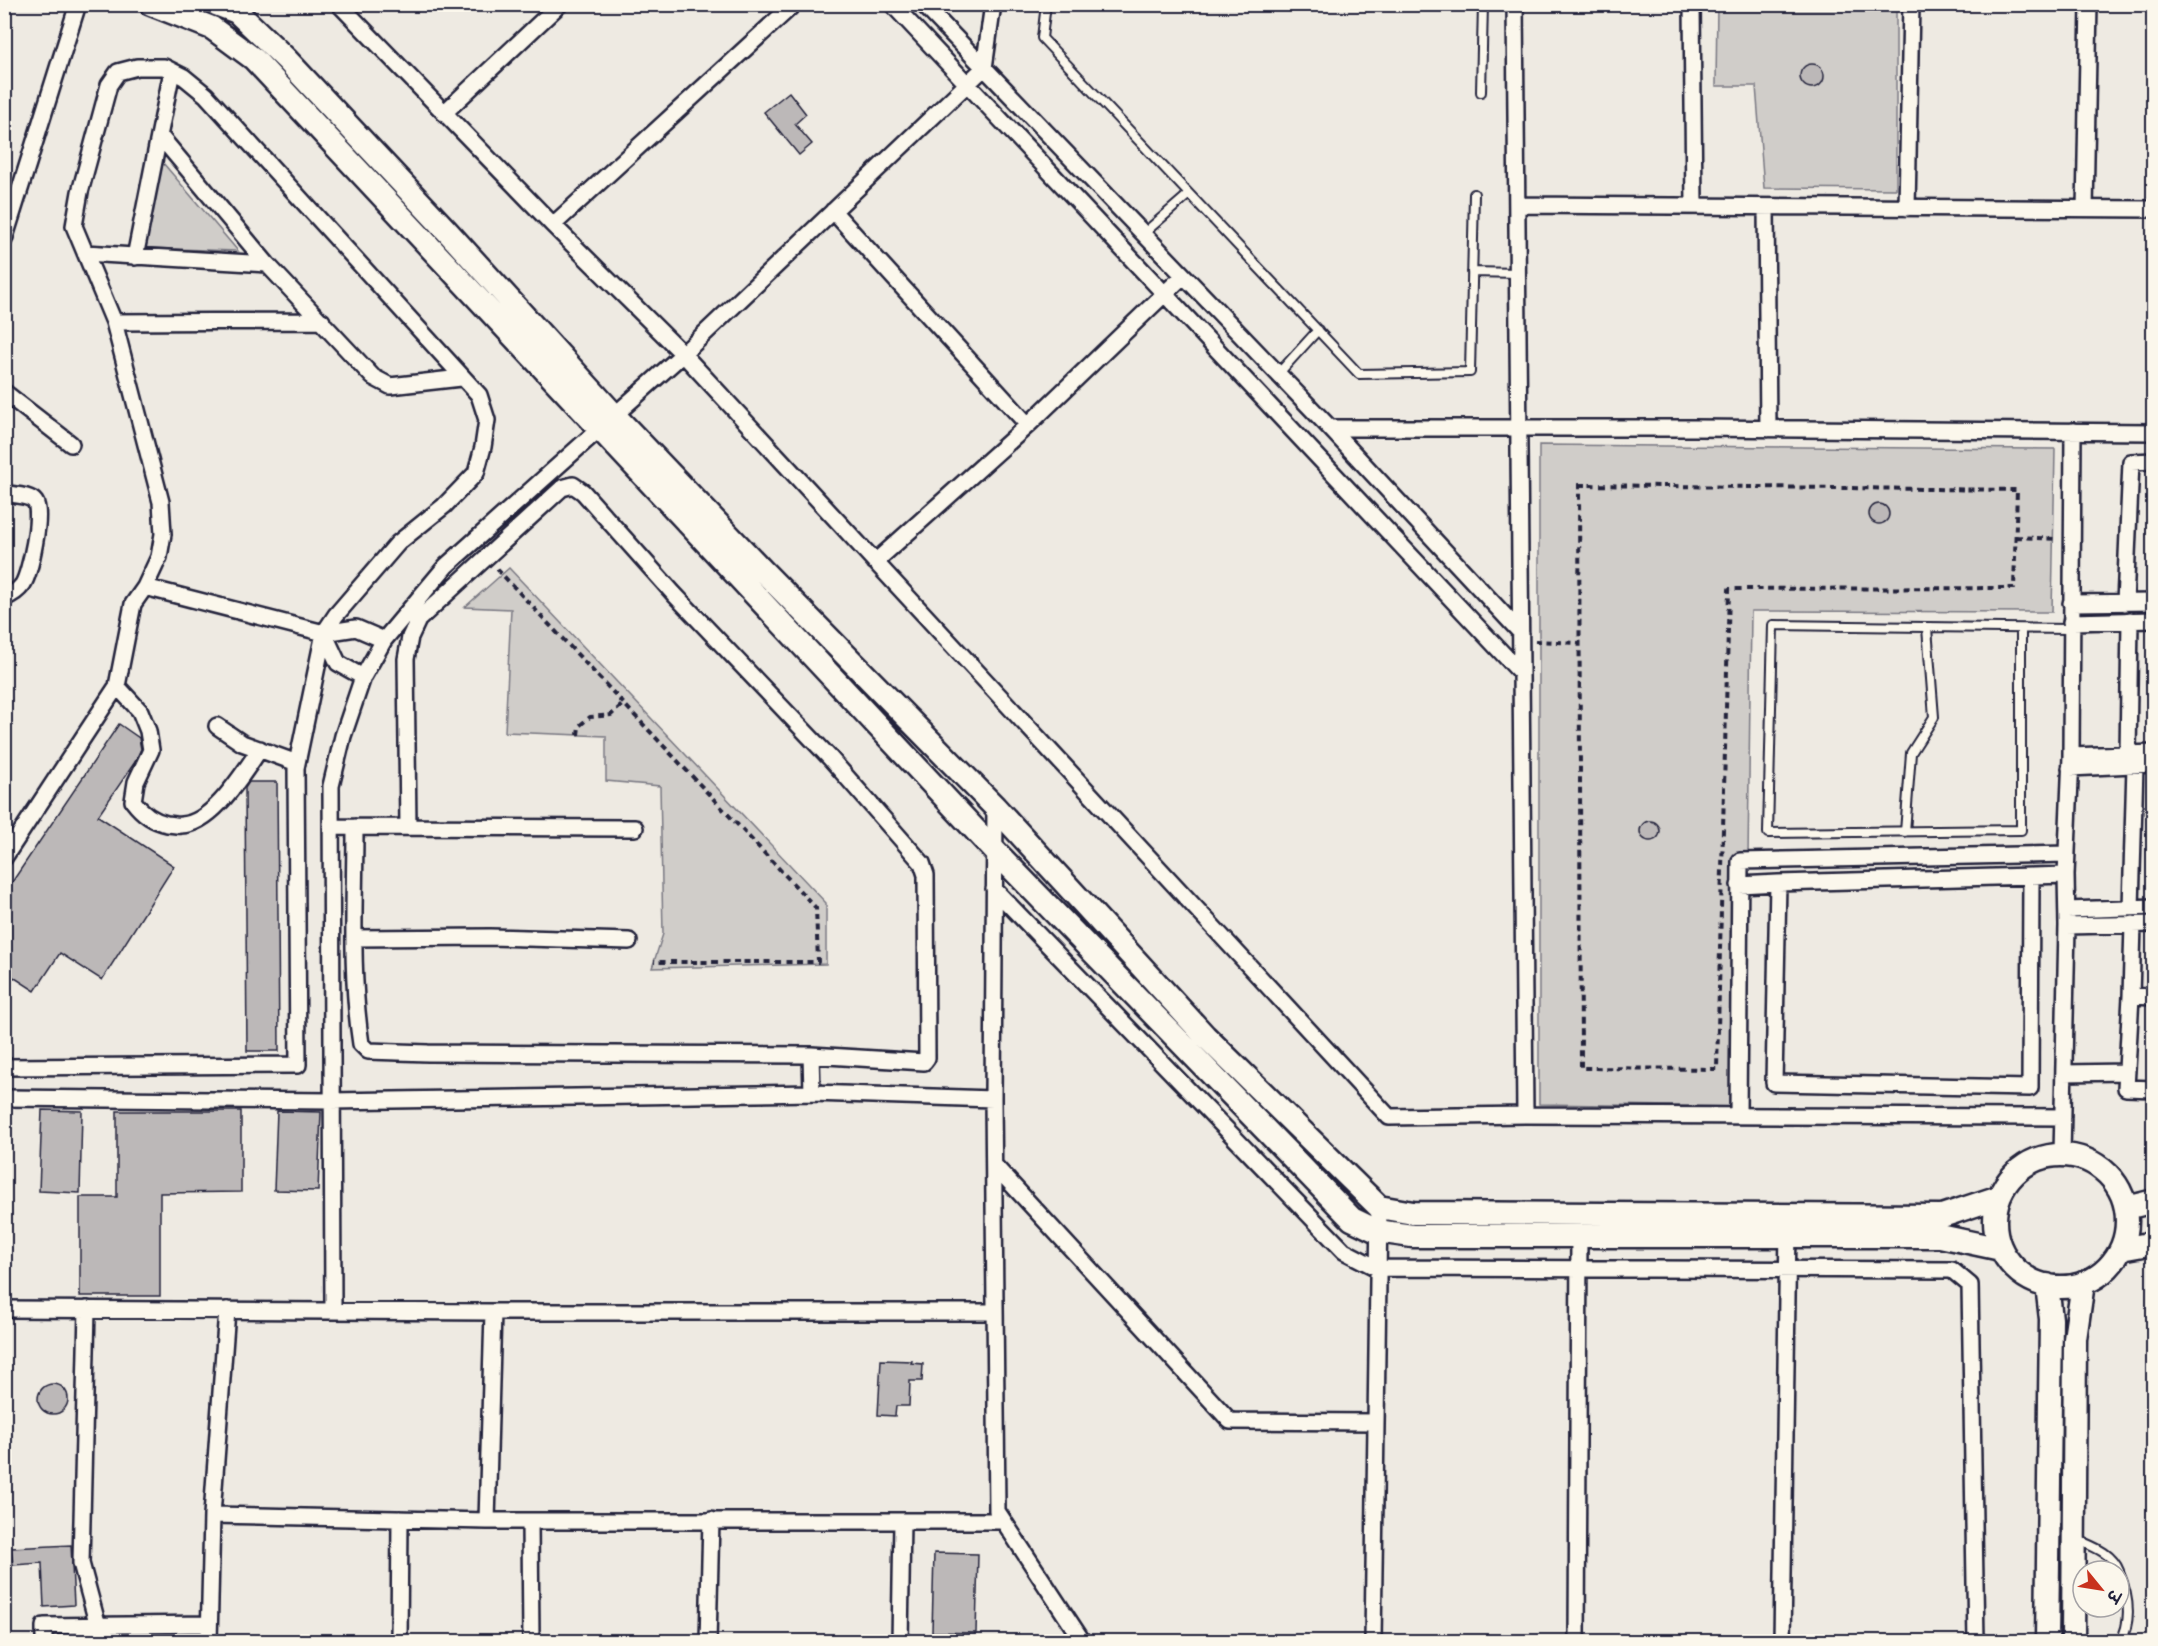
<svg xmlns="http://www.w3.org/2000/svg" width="2158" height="1646" viewBox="0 0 2158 1646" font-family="Sriracha,'Playpen Sans Deva',sans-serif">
  <rect width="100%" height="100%" fill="#eeeae2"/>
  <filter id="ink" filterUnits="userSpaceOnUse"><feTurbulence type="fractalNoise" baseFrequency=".0167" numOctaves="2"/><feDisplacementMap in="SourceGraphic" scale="12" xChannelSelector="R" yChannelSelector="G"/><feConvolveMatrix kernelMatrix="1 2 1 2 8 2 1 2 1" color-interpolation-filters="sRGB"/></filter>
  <g filter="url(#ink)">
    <path fill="#d0cdc9" stroke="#797882" stroke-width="1.5" d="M1717 5H1896V189L1764 188 1756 86H1716Z
      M163 163 238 251 143 248Z
      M1539 445 2055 449 2052 612 1751 611 1745 1107 1539 1104Z
      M509 568 826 903V964L652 968 663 934 660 786 606 781V736L505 732 511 609 465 607Z"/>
    <path fill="#bcb8b8" stroke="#22223b" stroke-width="1.5" d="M1800 76a12 12 0 1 1 24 0a12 12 0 1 1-24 0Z
      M789 92 806 114 795 124 812 144 799 155 764 112Z
      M1869 514a10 10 0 1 1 20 0a10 10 0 1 1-20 0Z
      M119 724 139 738 141 749 135 762 98 816 174 866 102 980 60 953 35 991 4 971V894Z
      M249 782H277L279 1051H247L245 788Z
      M1640 831a10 10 0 1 1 20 0a10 10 0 1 1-20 0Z
      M42 1110 82 1111 80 1193 39 1191Z
      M117 1111H241V1192L160 1193V1296H80V1197H117Z
      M277 1111 321 1112 318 1191 274 1190Z
      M881 1360 912 1361 911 1363 923 1364 922 1381H910L909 1406H896L895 1416 878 1415Z
      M38 1399a15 15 0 1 1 30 0a15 15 0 1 1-30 0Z
      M71 1545 74 1605 44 1607 42 1563 13 1565 11 1548Z
      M934 1553 978 1554 976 1633 932 1632Z"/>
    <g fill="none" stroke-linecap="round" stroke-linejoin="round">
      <g stroke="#22223b" stroke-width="12">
        <path id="lane" d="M1046 4 1042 38 1359 374 1470 372 1474 194
          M1481 92 1483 4
          M1143 234 1189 194
          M1472 272 1519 273
          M1278 374 1318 330
          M2021 629V830L1768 833 1773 625 2071 629
          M1905 832 1911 753 1934 717 1927 628
          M2078 1540C2094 1547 2112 1553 2119 1571
          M2119 1572C2128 1594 2133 1620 2120 1642"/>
      </g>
      <g stroke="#22223b" stroke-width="20">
        <path id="street" d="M339 4 553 225 683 354 1389 1117 1525 1115 2063 1117
          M892 4 1521 673
          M923 4 1330 428 1521 633
          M1515 4 1525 1115
          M1692 4 1694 206
          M444 113 560 4
          M160 136 267 264 373 377 390 386 461 378
          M1518 205 2154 209
          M1766 207 1768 429
          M1907 208 1911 4
          M2085 209 2089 4
          M833 211 1028 425
          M553 225 794 4
          M4 240 78 4
          M85 253 267 264
          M135 257 172 71
          M114 322 322 321
          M4 392 71 444
          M1330 428H1694L2154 432
          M4 493C13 495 30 495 35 502 43 513 30 573 23 584 18 591 12 595 4 598
          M875 562 1028 425 1183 276
          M2071 603 2154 602
          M2125 603 2131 462 2154 461
          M2071 622 2154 620
          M324 633 338 663 363 677
          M117 686 140 711 148 731 151 750 136 782 133 801C142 813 152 821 167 824 172 824 177 826 181 825 213 824 243 773 260 749
          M217 726 242 743 297 763
          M2128 754 2130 620
          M2071 756 2154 753
          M2070 768 2154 764
          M995 807 993 1099 997 1511 1083 1642
          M331 827 635 828
          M355 827C355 899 350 973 361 1044L368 1051 428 1053 811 1055 924 1062 927 1058 926 875 922 863 830 758 674 594 583 492 573 485 562 488 418 620 410 637 406 659 408 827
          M4 858 117 686 133 604 145 587 324 633 356 628 384 640
          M2031 877 2030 1088 1774 1083 1778 883 2066 875
          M1739 885 1778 883
          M994 889 1344 1251 1377 1268 1952 1270 1970 1285 1976 1642
          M2131 908 2135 765
          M2067 910 2154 907
          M2133 924 2131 996 2154 997
          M2067 926 2154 924
          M355 938 490 937 629 941
          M2131 996 2126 1088 2154 1089
          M811 1055 812 1093
          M4 1067 298 1065 296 768 324 633 336 615 398 543 444 506 476 473 483 447 487 420 479 395 206 95 184 77 164 67H137L118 72 109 85 80 192 74 226 114 322 161 502 163 534 159 557 145 587
          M2064 1073 2127 1072
          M4 1098 331 1101 812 1093 993 1099
          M1738 1116 1740 861 2066 854
          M2062 1155 2067 926 2066 875 2071 756 2073 431
          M994 1165 1230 1421 1375 1422
          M4 1309 493 1312H995
          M87 1309 81 1563 98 1626
          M333 1310 331 786 343 736 363 677 384 640 446 566 683 354 984 68 993 4
          M212 1515 487 1521H1003
          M487 1521 493 1312
          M530 1521 531 1642
          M44 1642V1626L209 1624
          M209 1642 212 1515 227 1310
          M399 1642 400 1519
          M708 1642 711 1520
          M900 1642 902 1521
          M1373 1642 1379 1207
          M1577 1642 1579 1236
          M1782 1642 1788 1228"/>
      </g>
      <g stroke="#22223b" stroke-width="27">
        <path id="secondary" d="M151 4 212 28 254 59 994 850 1352 1219 1377 1231 1412 1236H1940L2001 1249
          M216 4 237 12 286 59 446 230 615 416 762 570 995 807 1205 1036 1379 1207 1413 1213 1942 1216 1999 1197
          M1995 1221a66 66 0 1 1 132 0a66 66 0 1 1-132 0Z
          M2126 1208 2154 1201
          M2121 1249 2154 1243
          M2047 1285 2051 1319 2047 1642
          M2073 1642 2075 1339 2083 1283"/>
      </g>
      <path stroke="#22223b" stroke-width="4" stroke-dasharray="6 4.5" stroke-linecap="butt" d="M1579 485 2017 490 2014 588 1729 589 1717 1069 1581 1068Z
        M2016 537 2056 539
        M497 569 816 908 818 962H654
        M1535 641 1579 643
        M578 735 579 726 590 717 611 715 624 703"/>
      <use href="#lane" stroke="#fbf7ec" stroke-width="8"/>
      <use href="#street" stroke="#fbf7ec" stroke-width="15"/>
      <use href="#secondary" stroke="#fbf7ec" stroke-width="22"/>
    </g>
  </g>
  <rect width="2158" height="1646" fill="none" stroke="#fbf7ec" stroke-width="24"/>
  <rect x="12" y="12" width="2134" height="1622" fill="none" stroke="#22223b" stroke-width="2" filter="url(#ink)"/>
  <g transform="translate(2101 1589) rotate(120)"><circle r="28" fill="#fbf7ec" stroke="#a4a2a5" stroke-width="1.5"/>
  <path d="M0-4.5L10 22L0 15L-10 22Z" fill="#c8321e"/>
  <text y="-9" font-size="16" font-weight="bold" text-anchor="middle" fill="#22223b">उ</text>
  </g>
</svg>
